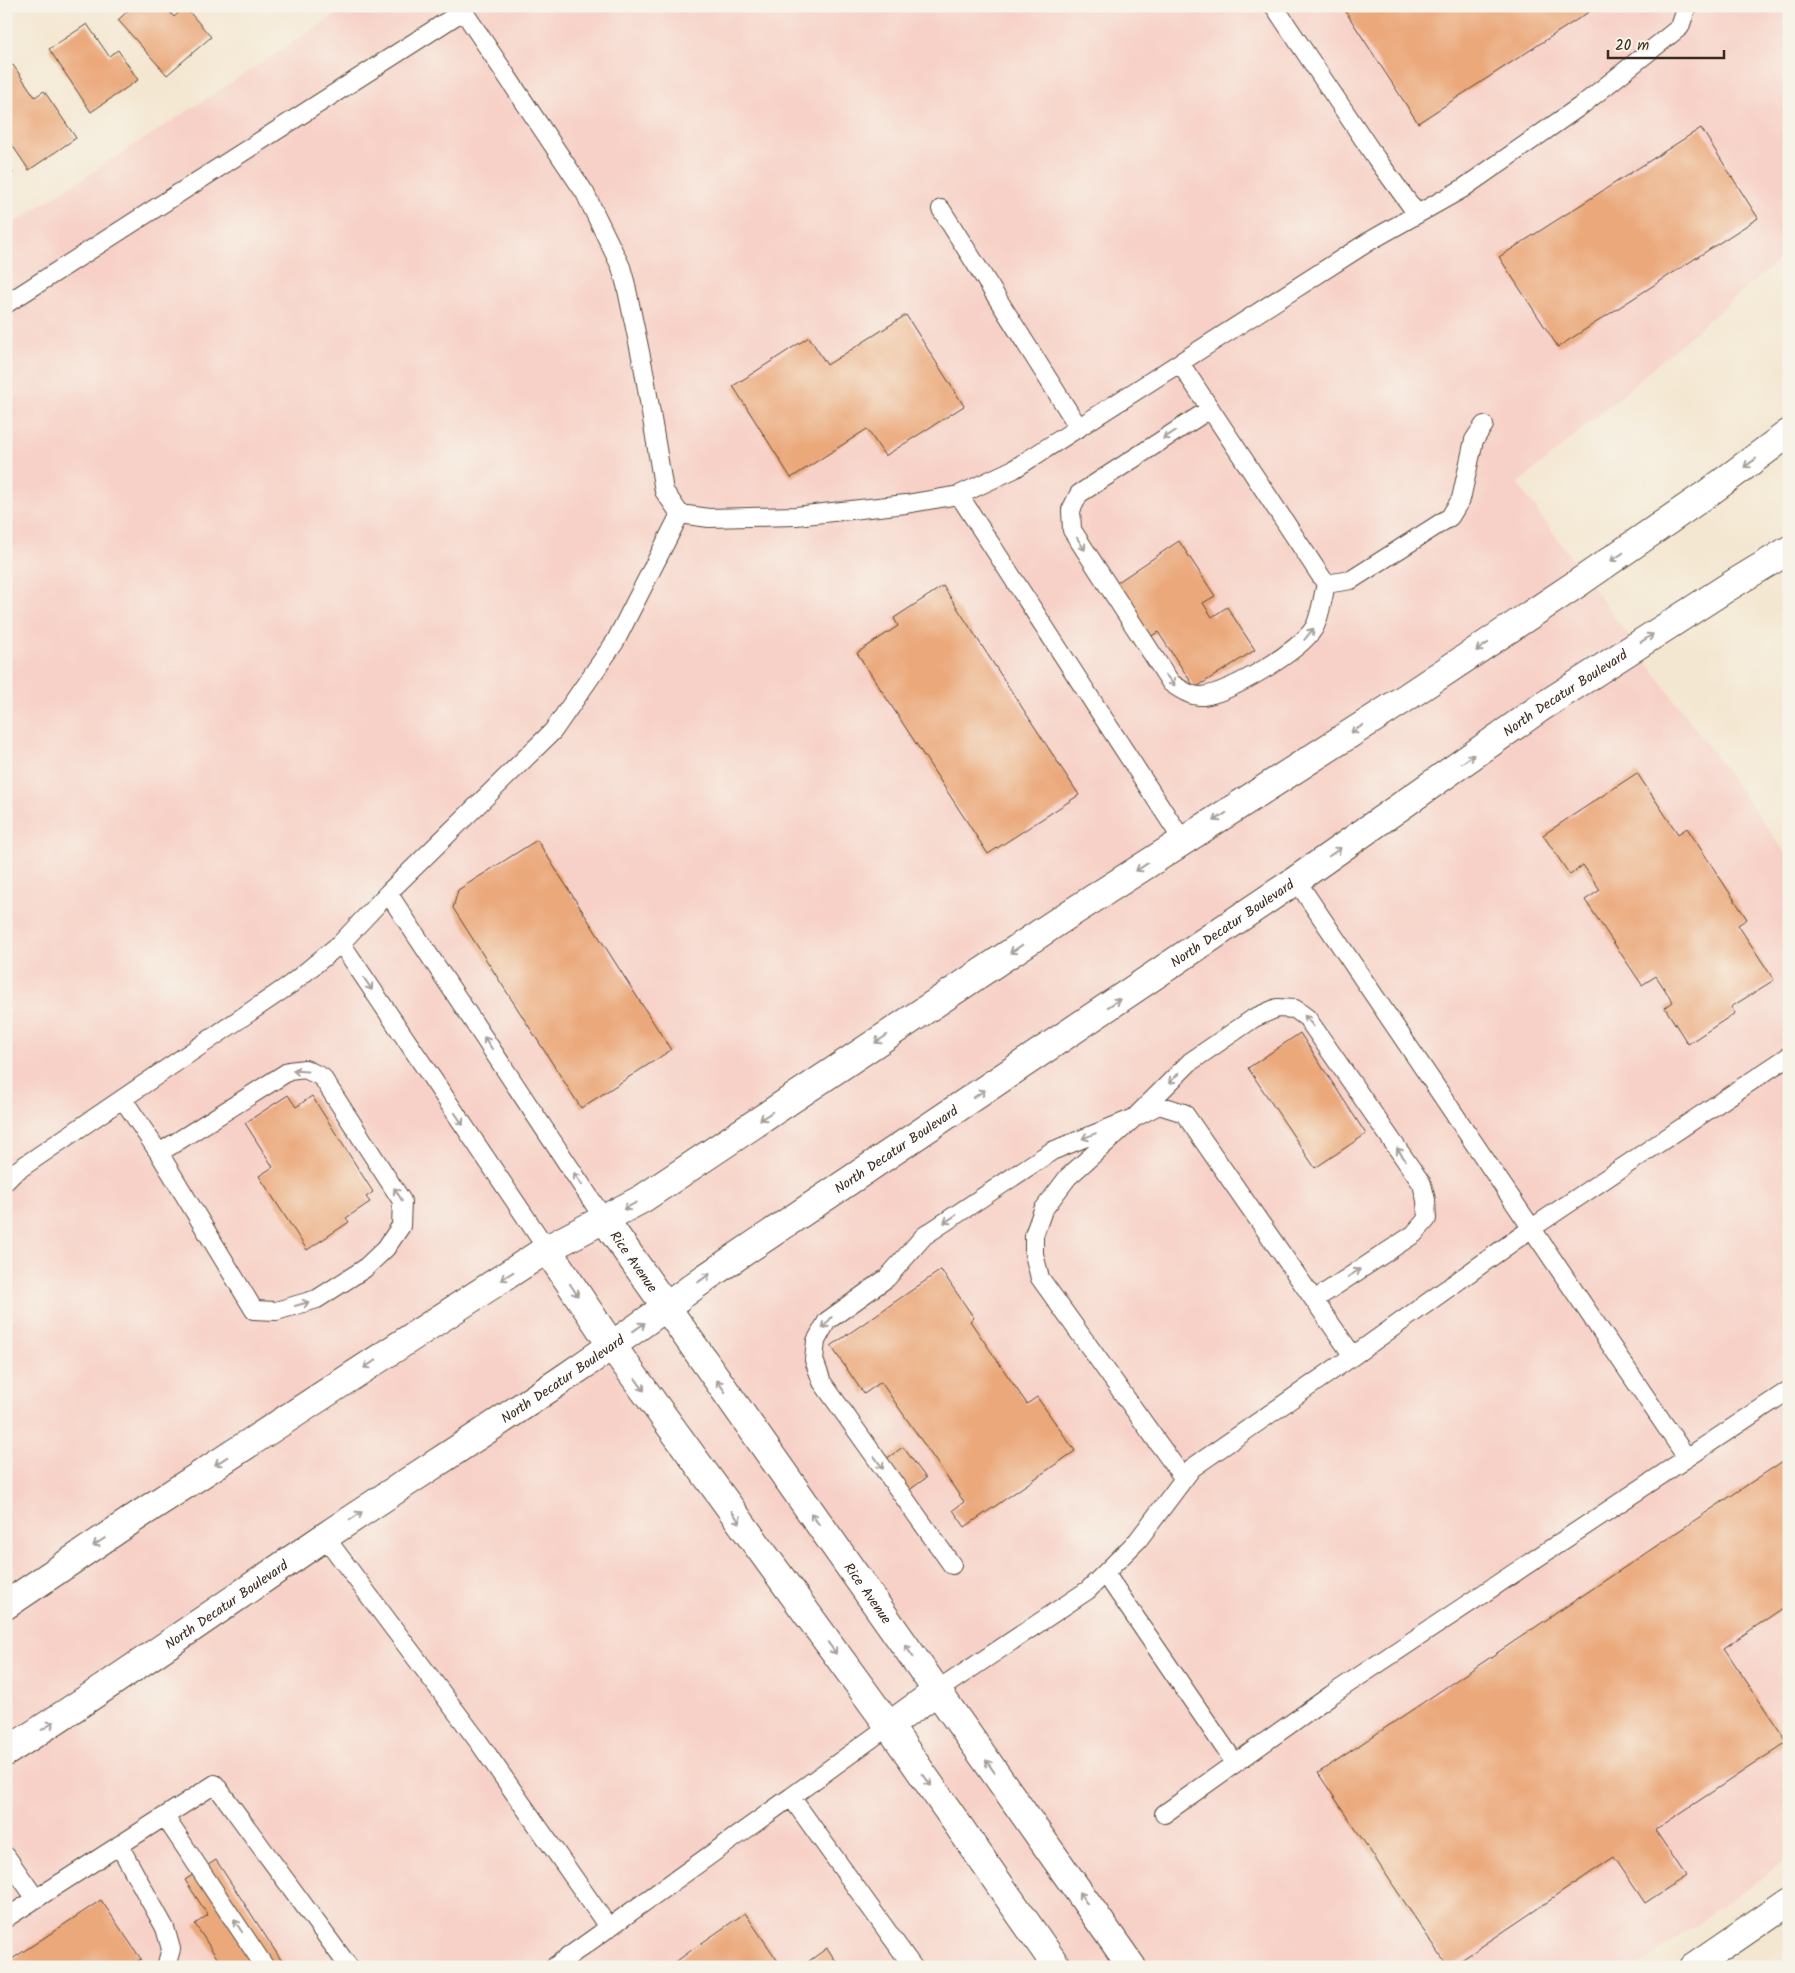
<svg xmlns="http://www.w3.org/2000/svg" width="1795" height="1973" viewBox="0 0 1795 1973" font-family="Kalam,sans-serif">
  <rect width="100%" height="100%" fill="#f7f3e8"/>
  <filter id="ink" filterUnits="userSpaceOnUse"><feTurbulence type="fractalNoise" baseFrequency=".02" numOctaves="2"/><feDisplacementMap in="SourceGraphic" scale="10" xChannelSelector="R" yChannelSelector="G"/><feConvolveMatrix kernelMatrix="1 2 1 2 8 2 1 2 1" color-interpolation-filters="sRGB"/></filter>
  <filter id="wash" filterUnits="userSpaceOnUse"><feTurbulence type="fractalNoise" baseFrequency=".0096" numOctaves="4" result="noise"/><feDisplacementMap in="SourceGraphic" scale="20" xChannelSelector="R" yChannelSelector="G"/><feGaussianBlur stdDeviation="1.12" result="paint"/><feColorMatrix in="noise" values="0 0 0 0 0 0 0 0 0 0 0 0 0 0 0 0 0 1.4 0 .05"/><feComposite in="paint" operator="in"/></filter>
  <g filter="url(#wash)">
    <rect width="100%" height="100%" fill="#f4e7d1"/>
    <path fill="#f7d1c7" d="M344 6H1789V251L1518 484 1789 858V1858L1637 1967H6V228L345 9Z"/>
    <g id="blocks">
      <path fill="#eba87a" d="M133 6H165L174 17 185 7 211 37 167 75 118 20Z
        M1330 6H1341L1333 11Z
        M1342 6H1598L1418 123Z
        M87 24 109 56 118 50 138 80 91 112 49 49Z
        M13 65 35 97 44 91 76 138 29 170 6 136V69Z
        M1701 128 1758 218 1558 347 1499 257Z
        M6 162 13 173 6 178Z
        M906 315 964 406 885 456 867 429 791 478 733 386 809 337 827 365Z
        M1179 541 1215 596 1203 603 1212 617 1227 607 1255 650 1195 688 1158 632 1150 637 1115 584Z
        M943 586 1079 795 988 854 857 653 898 626 894 618Z
        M1637 773 1678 834 1687 828 1747 919 1738 925 1774 980 1731 1007 1735 1013 1688 1044 1665 1008 1673 1002 1656 976 1642 985 1585 900 1600 890 1583 865 1570 875 1543 835Z
        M537 840 671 1050 581 1108 453 908 458 890Z
        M1300 1033 1366 1134 1315 1168 1248 1068Z
        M288 1095 296 1107 312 1096 373 1192 366 1197 370 1202 346 1218 349 1222 307 1250 259 1176 273 1167 245 1123Z
        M941 1270 974 1318 970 1321 1027 1404 1037 1397 1075 1451 965 1527 953 1510 964 1502 881 1382 864 1394 831 1346Z
        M903 1447 926 1478 908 1491 886 1459Z
        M1789 1457V1604L1724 1648 1787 1742 1655 1830 1686 1876 1645 1903 1614 1857 1451 1967H1448L1318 1773Z
        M216 1860 285 1966 283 1967H223L195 1924 208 1915 185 1880Z
        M101 1900 141 1959 130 1967H6V1963Z
        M745 1913 782 1967H669L693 1949Z
        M827 1948 840 1967H801Z"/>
    </g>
  </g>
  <g filter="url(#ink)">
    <use href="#blocks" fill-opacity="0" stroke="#574639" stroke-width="1"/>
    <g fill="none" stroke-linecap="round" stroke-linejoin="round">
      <g stroke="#574639" stroke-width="20">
        <path id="lane" d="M460 6 585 193 621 267 626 285 644 371 664 491 680 514 709 518 796 516 906 504 959 495 1014 469 1368 242 1462 189 1582 105 1680 27 1687 6
          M1274 6 1376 158 1417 214
          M941 209 1079 428
          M6 304 463 11
          M1180 363 1326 584 1351 580 1450 517 1461 499 1474 440 1484 425
          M1210 409 1079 494 1071 510 1072 530 1171 683C1180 689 1191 697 1203 696 1230 693 1300 651 1314 628 1320 618 1323 596 1326 584
          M959 495 1183 841
          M1296 880 1687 1458
          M388 893 604 1219
          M341 943 547 1249
          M123 1099 159 1153 254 1310 276 1311 317 1299 364 1269 386 1248 401 1226 402 1201 322 1077 305 1069 289 1071 159 1153
          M6 1181 15 1172 291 984 341 943 388 893 553 731 615 642 680 514
          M1184 1479 1040 1278 1034 1254V1235L1043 1210 1068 1177 1134 1118 1190 1062 1254 1018 1277 1008 1295 1009 1307 1018 1422 1184 1426 1200 1427 1219 1414 1234 1314 1300
          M325 1537 478 1741 609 1928
          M952 1565 822 1382 814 1360 816 1341 827 1321 887 1278 924 1236 1052 1151 1134 1118 1159 1105 1184 1113 1353 1356
          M1105 1573 1235 1763
          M937 1691 1088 1590 1138 1540 1192 1468 1353 1356 1532 1228 1789 1056
          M791 1797 889 1726
          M1164 1814 1331 1695 1789 1390
          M165 1817 265 1967
          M119 1845 165 1928 171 1949 166 1967
          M6 1856 36 1899
          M6 1918 215 1784 349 1967
          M554 1967 791 1797 913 1967"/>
      </g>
      <g stroke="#574639" stroke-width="30">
        <g id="secondary">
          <path id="s1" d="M604 1219 1132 1967"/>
          <path d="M547 1249 612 1346 889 1726 1057 1967"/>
          <path d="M889 1726 937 1691"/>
          <path d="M1693 1967 1789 1901"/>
        </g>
      </g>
      <g stroke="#574639" stroke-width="30">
        <g id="primary">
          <path d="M6 1605 139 1515 547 1249 642 1199 1057 922 1398 703 1578 583 1708 493 1789 433"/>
          <path id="s2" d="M6 1752C115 1683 220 1608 326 1536 453 1451 583 1370 705 1278L1296 880 1540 708 1728 587 1789 550"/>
        </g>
      </g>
      <use href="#lane" stroke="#fff" stroke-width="18"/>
      <use href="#secondary" stroke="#fff" stroke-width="28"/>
      <use href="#primary" stroke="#fff" stroke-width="28"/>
    </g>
    <defs><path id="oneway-shaft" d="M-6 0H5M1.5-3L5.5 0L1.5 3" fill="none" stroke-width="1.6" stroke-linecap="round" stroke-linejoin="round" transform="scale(1.25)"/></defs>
    <g stroke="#a79f9a">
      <use href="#oneway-shaft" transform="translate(1169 435) rotate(147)"/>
      <use href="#oneway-shaft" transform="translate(1750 463) rotate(144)"/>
      <use href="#oneway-shaft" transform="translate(1081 544) rotate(57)"/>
      <use href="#oneway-shaft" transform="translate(1617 557) rotate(146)"/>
      <use href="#oneway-shaft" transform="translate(1309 634) rotate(-51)"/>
      <use href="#oneway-shaft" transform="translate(1647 638) rotate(-33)"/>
      <use href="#oneway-shaft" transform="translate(1482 647) rotate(146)"/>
      <use href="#oneway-shaft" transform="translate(1170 680) rotate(49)"/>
      <use href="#oneway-shaft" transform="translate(1357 729) rotate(147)"/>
      <use href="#oneway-shaft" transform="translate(1468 759) rotate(-35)"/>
      <use href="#oneway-shaft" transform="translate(1220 817) rotate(147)"/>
      <use href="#oneway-shaft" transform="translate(1335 852) rotate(-35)"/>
      <use href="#oneway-shaft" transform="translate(1142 867) rotate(147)"/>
      <use href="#oneway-shaft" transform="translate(1016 949) rotate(146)"/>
      <use href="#oneway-shaft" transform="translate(368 984) rotate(56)"/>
      <use href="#oneway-shaft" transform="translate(1114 1003) rotate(-34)"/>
      <use href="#oneway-shaft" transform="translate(1309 1021) rotate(-130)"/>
      <use href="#oneway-shaft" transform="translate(881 1039) rotate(146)"/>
      <use href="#oneway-shaft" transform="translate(488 1043) rotate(-124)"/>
      <use href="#oneway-shaft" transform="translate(300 1071) rotate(-177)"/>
      <use href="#oneway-shaft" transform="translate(1174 1078) rotate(135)"/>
      <use href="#oneway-shaft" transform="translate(979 1094) rotate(-34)"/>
      <use href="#oneway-shaft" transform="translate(766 1116) rotate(146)"/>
      <use href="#oneway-shaft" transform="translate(459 1119) rotate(56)"/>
      <use href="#oneway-shaft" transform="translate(1089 1136) rotate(158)"/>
      <use href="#oneway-shaft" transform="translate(1401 1154) rotate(-125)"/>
      <use href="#oneway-shaft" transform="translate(578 1179) rotate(-124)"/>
      <use href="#oneway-shaft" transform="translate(398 1194) rotate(-122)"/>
      <use href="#oneway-shaft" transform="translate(630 1206) rotate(152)"/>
      <use href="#oneway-shaft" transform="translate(950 1219) rotate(147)"/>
      <use href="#oneway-shaft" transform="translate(1354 1273) rotate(-34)"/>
      <use href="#oneway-shaft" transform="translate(507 1276) rotate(147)"/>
      <use href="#oneway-shaft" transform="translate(704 1278) rotate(-36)"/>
      <use href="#oneway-shaft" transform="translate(574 1290) rotate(57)"/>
      <use href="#oneway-shaft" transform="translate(302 1304) rotate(-16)"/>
      <use href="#oneway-shaft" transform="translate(827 1323) rotate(129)"/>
      <use href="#oneway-shaft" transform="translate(639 1327) rotate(-36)"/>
      <use href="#oneway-shaft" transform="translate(370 1364) rotate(147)"/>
      <use href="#oneway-shaft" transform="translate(640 1385) rotate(54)"/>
      <use href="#oneway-shaft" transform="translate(721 1386) rotate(-125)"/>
      <use href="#oneway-shaft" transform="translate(221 1461) rotate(147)"/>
      <use href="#oneway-shaft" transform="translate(879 1463) rotate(55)"/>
      <use href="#oneway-shaft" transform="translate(356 1516) rotate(-34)"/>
      <use href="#oneway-shaft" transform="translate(736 1517) rotate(54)"/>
      <use href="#oneway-shaft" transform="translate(815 1519) rotate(-125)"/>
      <use href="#oneway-shaft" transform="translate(99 1542) rotate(146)"/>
      <use href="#oneway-shaft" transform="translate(832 1648) rotate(54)"/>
      <use href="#oneway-shaft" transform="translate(909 1651) rotate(-125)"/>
      <use href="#oneway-shaft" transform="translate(48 1726) rotate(-32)"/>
      <use href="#oneway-shaft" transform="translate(990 1766) rotate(-125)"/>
      <use href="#oneway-shaft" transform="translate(927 1780) rotate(55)"/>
      <use href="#oneway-shaft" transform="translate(1083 1898) rotate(-125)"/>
      <use href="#oneway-shaft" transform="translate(238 1926) rotate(-124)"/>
    </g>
  </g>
  <g text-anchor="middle" stroke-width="5" stroke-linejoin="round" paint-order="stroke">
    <g font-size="14" fill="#3b2a1e" stroke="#f7f3e8">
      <text dy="5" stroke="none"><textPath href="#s2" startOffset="1885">North Decatur Boulevard</textPath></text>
      <text dy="5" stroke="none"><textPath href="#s2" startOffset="1480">North Decatur Boulevard</textPath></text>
      <text dy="5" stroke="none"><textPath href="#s2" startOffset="1075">North Decatur Boulevard</textPath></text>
      <text dy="5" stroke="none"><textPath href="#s1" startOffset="52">Rice Avenue</textPath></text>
      <text dy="5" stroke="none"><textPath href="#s2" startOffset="670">North Decatur Boulevard</textPath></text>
      <text dy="5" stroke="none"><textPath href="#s1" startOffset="458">Rice Avenue</textPath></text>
      <text dy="5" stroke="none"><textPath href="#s2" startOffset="265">North Decatur Boulevard</textPath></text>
    </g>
  </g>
  <rect width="1795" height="1973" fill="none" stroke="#f7f3e8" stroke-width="25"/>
  <path d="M1608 50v8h116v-8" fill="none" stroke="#3b2a1e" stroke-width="2.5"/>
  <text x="1615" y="50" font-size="15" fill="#3b2a1e" stroke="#f7f3e8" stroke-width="4" paint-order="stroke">20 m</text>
</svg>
